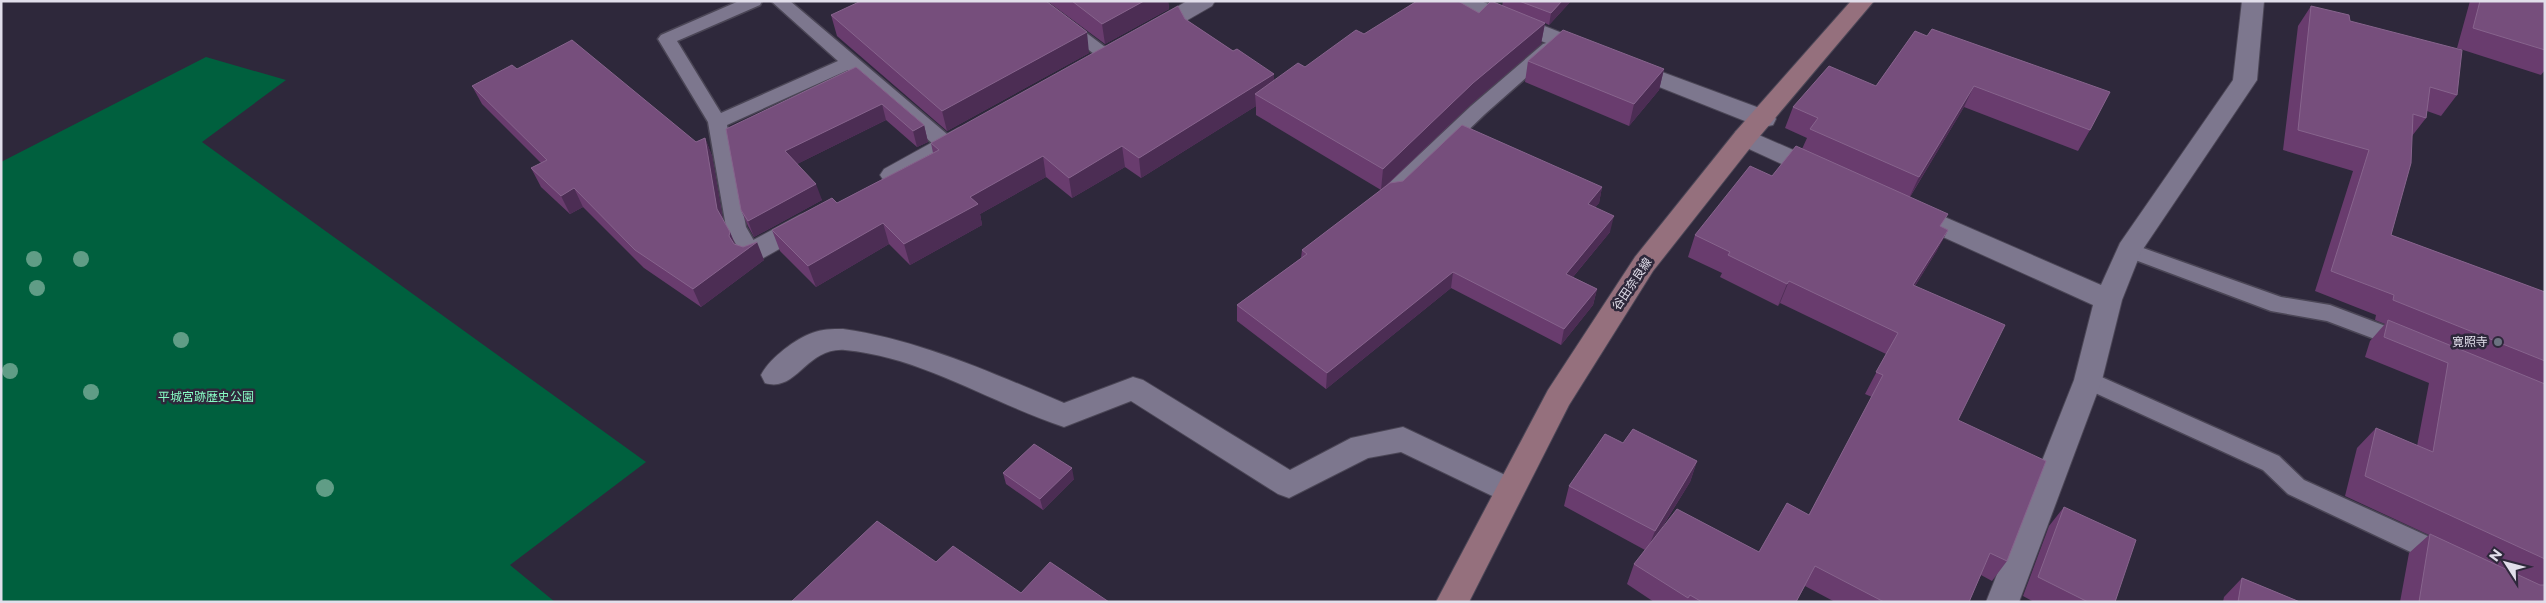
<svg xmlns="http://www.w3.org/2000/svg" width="2546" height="603" viewBox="0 0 2546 603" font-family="Montserrat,'Noto Sans JP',sans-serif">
  <rect width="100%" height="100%" fill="#2e283b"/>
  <path fill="#00603e" d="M206 57 286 80 202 142 646 462 510 565 555 602H1V162Z"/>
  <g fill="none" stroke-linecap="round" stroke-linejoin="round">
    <g stroke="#4b4656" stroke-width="3">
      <path id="lane" d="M739 1H762L760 5 677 41 721 113 838 61 771 1H790L954 140 957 145 954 150 947 151 940 150 848 70 727 125 746 227 761 253 758 258 751 260 744 258 726 227 708 122 658 39 661 35Z
        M1025 1H1044L1117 56 1114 60H1102Z
        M1549 42 1555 44 1558 48 1555 52 1485 114 1400 196 1393 198 1386 196 1383 191 1386 186 1471 106 1543 44Z
        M2129 243 2281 297 2330 305 2412 336 2415 342 2412 348 2404 350 2327 321 2271 311 2122 255 2119 250 2122 245Z
        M2088 371 2279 456 2304 480 2454 548 2457 556 2454 564 2445 567 2436 564 2288 494 2263 470 2080 386 2077 380 2080 374Z"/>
    </g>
    <g stroke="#4b4656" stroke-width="2">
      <path id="street" d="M1187 1H1215L1212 6 1158 37 1150 39 1142 37 1139 32 1142 27Z
        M1449 1H1481L1598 47 1602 52 1598 57 1590 59 1582 57 1452 6Z
        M2242 1H2264L2257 80 2141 252 2122 300 2102 380 2019 602H1986L2074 380 2093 305 1899 217 1895 211 1899 205 1908 202 1917 205 2101 285 2120 243 2233 80Z
        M1627 59 1773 113 1776 119 1773 125 1764 127 1755 125 1619 71 1615 66 1619 61Z
        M967 126 976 128 979 134 976 140 902 181 893 184 884 181 880 175 884 169 958 128Z
        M1745 129 1830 166 1834 172 1830 178 1821 181 1812 178 1736 143 1733 137 1736 131Z
        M809 212 818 215 822 221 818 227 760 260 751 263 742 260 738 253 742 246 800 215Z
        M843 329C920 340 992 373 1064 403L1133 377 1143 380 1290 470 1351 438 1403 427 1520 482 1524 491 1520 500 1509 504 1401 452 1368 458 1289 498 1278 494 1131 401 1064 427C991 403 922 357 845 350 806 347 797 393 765 383L761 375C769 359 795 339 812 333 822 329 832 329 843 329Z"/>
    </g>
    <g stroke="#4b4656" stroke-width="2">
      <path id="secondary" d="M1851 1H1874L1754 143 1653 271 1569 405 1469 602H1436L1548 390 1635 257 1736 131Z"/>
    </g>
    <use href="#lane" fill="#7d778e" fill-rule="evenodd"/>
    <use href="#street" fill="#7d778e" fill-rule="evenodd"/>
    <use href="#secondary" fill="#95707d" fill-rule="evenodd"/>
  </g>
  <g fill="#609d86">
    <circle cx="34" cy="259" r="8"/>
    <circle cx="81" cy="259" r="8"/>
    <circle cx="37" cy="288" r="8"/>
    <circle cx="181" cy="340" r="8"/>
    <circle cx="10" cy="371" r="8"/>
    <circle cx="91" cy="392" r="8"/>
    <circle cx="325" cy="488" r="9"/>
  </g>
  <path fill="#693c6e" d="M1047 1H1168L1169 9 1105 44Z
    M1503 1H1571L1549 25 1545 23 1541 44 1470 105 1385 187H1602L1599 203 1595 207 1610 232 1573 277 1597 289 1593 305 1561 345 1451 288 1326 389 1237 321V305L1301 258 1302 250 1381 190 1256 115V106L1141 178 1125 167 1072 198 1046 177 980 214 982 225 910 265 889 244 816 287 780 251 772 230 837 203 933 153 931 143 1185 19 1233 51 1274 74V81L1305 67 1364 34 1479 13 1502 6Z
    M2470 1H2545V70L2541 75 2457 48Z
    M2311 6 2350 21 2457 95 2441 116 2427 111 2426 118 2412 136 2391 235 2545 292V602H2400L2409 553 2429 535 2345 496 2357 448 2376 428 2417 446 2429 383 2365 357 2370 341 2385 324 2375 320 2376 315 2315 291 2353 171 2283 150 2298 26Z
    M831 15 1089 53 947 131 837 36Z
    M1915 31 2090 130 2078 151 1964 107 1910 197 1941 227 1948 230 1936 252 1915 286 1958 420 2007 561 1992 581 1981 575 1969 602H1835L1805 586 1796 602H1654L1627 584 1634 564 1645 550 1564 506 1569 486 1623 443 1697 461 1690 482 1658 534 1759 552 1809 515 1872 397 1865 394 1886 354 1780 303 1778 306 1720 277 1722 273 1688 257 1695 235 1772 176 1802 149 1807 138 1785 128 1793 107 1876 86Z
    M1528 61 1664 69 1659 90 1629 126 1525 82Z
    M856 67 924 125 928 142 917 147 886 120 797 164 822 200 754 237 748 226 741 210Z
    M517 69 696 142 705 138 712 156 723 220 730 232 735 244 764 260 701 307 644 268 583 207 570 214 541 187 531 168 541 163 482 104 472 86Z
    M1003 473 1074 479 1043 510 1006 484Z
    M2064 507 2115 602H2034L2023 596 2049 526Z
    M2242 578 2300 602H2223L2224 597Z"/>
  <path fill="#4c2d54" d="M1144 1H1168L1169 9 1105 44 1102 24Z
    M1562 1H1571L1549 25 1551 13Z
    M1545 23 1541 44 1470 105 1381 190 1383 169 1473 83Z
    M1087 32 1089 53 947 131 942 111Z
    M1664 69 1659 90 1629 126 1634 104Z
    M1274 74V95L1255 94 1256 106 1141 178 1139 158Z
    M1974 86 1964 107 1909 198 1919 177Z
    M882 104 886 120 791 167 785 151Z
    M924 125 928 142 917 147 913 131Z
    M705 138 712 156 724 227 717 209Z
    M1122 146 1125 167 1072 198 1069 178Z
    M1043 156 1046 177 980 214 982 225 910 265 904 244 970 197Z
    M816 184 822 200 754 237 748 221Z
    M1602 187 1599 203 1584 220 1588 204Z
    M574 188 583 207 570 214 561 196Z
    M1614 216 1610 232 1562 290 1566 274Z
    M883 223 889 244 816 287 808 266Z
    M1948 230 1936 252 1902 306 1913 285Z
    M730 232 737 250 729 236Z
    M757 242 764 260 701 307 693 289Z
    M1453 272 1451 288 1326 389 1327 373Z
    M1789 281 1780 303 1778 306 1787 284Z
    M1597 289 1593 305 1561 345 1564 329Z
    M1697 461 1690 482 1647 551 1655 531Z
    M1072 468 1074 479 1043 510 1040 499Z"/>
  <path fill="#764e7c" stroke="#87648d" d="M861 1H1046L1087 32 942 111 831 15Z
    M1072 1H1144L1102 24Z
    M1417 1H1458L1479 13 1491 1 1545 23 1473 83 1383 169 1255 94 1298 63 1305 67 1356 30 1364 34Z
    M1519 1H1562L1551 13Z
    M2480 1H2545V50L2473 28Z
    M1178 6 1185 19 1233 51 1237 49 1274 74 1139 158 1122 146 1069 178 1043 156 970 197 978 204 904 244 883 223 808 266 772 230 832 198 837 203 939 150 931 143Z
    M2311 6 2349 15 2350 21 2462 50 2457 95 2430 87 2426 118 2413 114 2411 163 2391 235 2545 292V361L2393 300 2394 295 2331 271 2369 150 2298 130Z
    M1932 29 2110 92 2090 130 1974 86 1919 177 1810 129 1818 118 1793 107 1829 66 1876 86 1915 31 1927 36Z
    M1563 30 1664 69 1634 104 1528 61Z
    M572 40 696 142 705 138 717 209 730 232 729 236 734 244 743 247 757 242 693 289 635 250 574 188 561 196 531 168 547 160 472 86 512 65 517 69Z
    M856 67 924 125 913 131 882 104 785 151 816 184 748 221 741 210 726 129Z
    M1462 125 1602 187 1588 204 1614 216 1566 274 1597 289 1564 329 1453 272 1327 373 1237 305 1307 254 1302 250 1390 183 1403 181Z
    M1796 146 1948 214 1940 226 1948 230 1913 285 2005 325 1958 420 2046 461 2007 561 1990 553 1969 602H1884L1815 566 1796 602H1702L1690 595 1688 598 1634 564 1677 509 1759 552 1787 503 1809 515 1883 375 1876 372 1898 333 1789 281 1787 284 1728 255 1730 252 1695 235 1750 166 1772 176Z
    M2388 320 2545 384V559L2365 476 2376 428 2433 452 2448 363 2384 337Z
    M1633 429 1697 461 1655 531 1569 486 1605 434 1623 443Z
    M1034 444 1072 468 1040 499 1003 473Z
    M2064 507 2136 540 2115 602H2088L2038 577Z
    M877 521 936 562 953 546 1021 593 1050 562 1109 602H791Z
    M2430 534 2540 585H2545V602H2419Z
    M2242 578 2300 602H2238Z"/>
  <circle fill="#6b7280" stroke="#2e283b" stroke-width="2" cx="2498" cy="342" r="5"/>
  <g text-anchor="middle" stroke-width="5" stroke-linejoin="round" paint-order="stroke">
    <g font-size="12" fill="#e1deea" stroke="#2e283b">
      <text transform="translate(1632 284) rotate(-56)" y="4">谷田奈良線</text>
    </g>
    <g font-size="12" fill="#e1deea" stroke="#2e283b" text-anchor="end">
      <text x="2488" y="346">寛照寺</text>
    </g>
    <g font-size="12" fill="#88fcc4" stroke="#2e283b">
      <text x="206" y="401">平城宮跡歴史公園</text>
    </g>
  </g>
  <rect width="2546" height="603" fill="none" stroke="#e1deea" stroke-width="5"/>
  <g transform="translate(2506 563) rotate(306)" stroke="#2e283b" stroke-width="4" paint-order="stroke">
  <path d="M0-4L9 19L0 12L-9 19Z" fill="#e1deea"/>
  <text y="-8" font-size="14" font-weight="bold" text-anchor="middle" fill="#e1deea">N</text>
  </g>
</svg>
